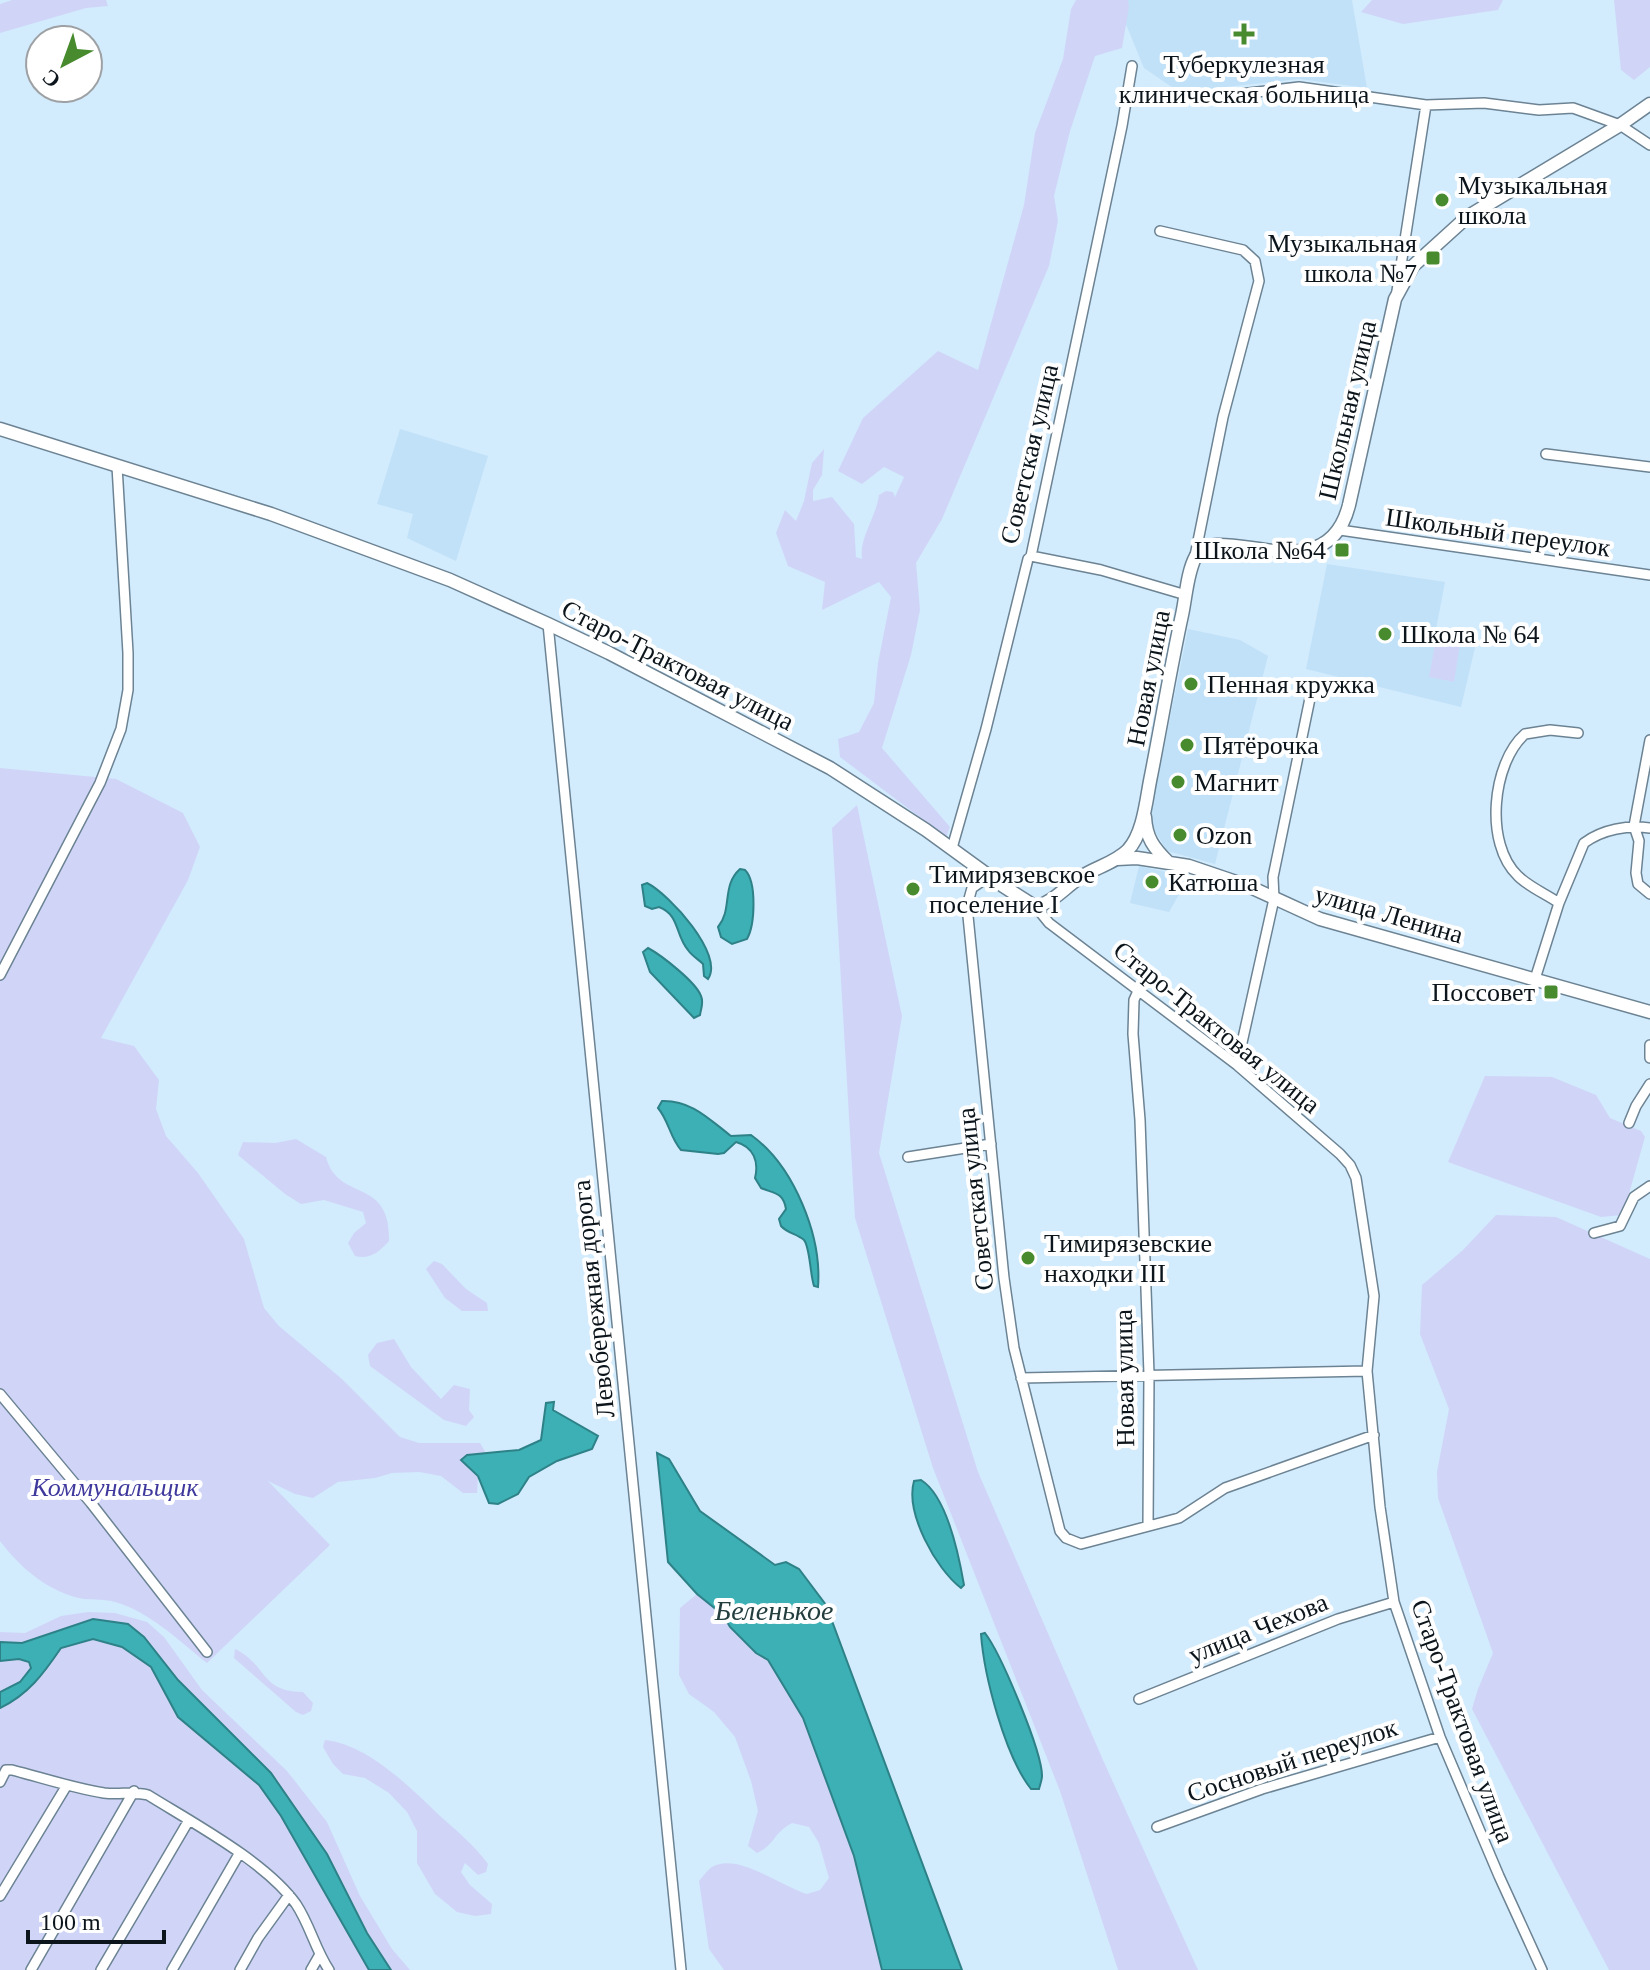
<svg xmlns="http://www.w3.org/2000/svg" width="1650" height="1970" viewBox="0 0 1650 1970" font-family="Georgia,serif">
  <rect width="100%" height="100%" fill="#d2ebfd"/>
  <path fill="#c1e1f8" d="M1116 0H1352L1367 88 1299 79 1179 92 1144 68Z
    M400 429 488 456 456 561 407 538 413 514 377 504Z
    M1327 564 1445 582 1436 629 1477 639 1461 707 1306 669Z
    M1188 629 1240 640 1268 656 1215 864 1167 851 1149 821Z
    M1139 866 1189 877 1169 912 1130 903Z"/>
  <path fill="#d0d5f8" d="M12 0H106L108 6 86 8 0 33V4Z
    M1076 0H1128L1129 7 1122 48 1095 56 1070 131 1054 196 1058 221 1049 266 942 519 916 563 920 610 911 655 882 748 950 827 946 837 840 757 838 739 859 732 874 703 878 663 891 597 879 582 822 610 825 582 788 566 776 533 785 510 796 521 804 501 812 463 824 449 822 475 813 490V501L832 497 854 524 856 557 862 559C859 537 876 518 879 495L886 491 893 492 895 497 904 477 884 467 862 484 838 471 863 418 938 351 978 370 1024 205 1035 133 1063 59 1071 9Z
    M1372 0H1503L1498 10 1403 24 1361 12Z
    M1614 0H1650V67L1634 80 1621 70Z
    M1436 639 1460 644 1454 682 1429 677Z
    M0 768 116 779 183 813 200 847 188 880 101 1038 134 1046 159 1080 156 1109 166 1136 198 1173 244 1239 264 1308 279 1326 342 1379 400 1437 419 1443H480L486 1453 467 1455 468 1468 478 1476 477 1493H463L441 1476 419 1472 392 1473 375 1478 338 1482 313 1498 295 1494 268 1481 330 1545 207 1663C178 1640 150 1612 115 1602 105 1599 94 1600 84 1599 50 1593 20 1568 0 1541Z
    M857 805 902 1016 879 1153 978 1472 1103 1760 1198 1970H1118L1060 1791 933 1468 855 1218 832 828Z
    M1485 1076 1552 1077 1596 1095 1610 1118 1641 1131 1645 1137 1623 1215 1601 1217 1448 1162Z
    M296 1139 326 1157C338 1203 391 1176 389 1241 379 1252 370 1260 355 1256L348 1243 354 1233 366 1223 363 1212 324 1200 301 1204 285 1194 238 1155 243 1142 275 1143Z
    M1496 1215 1556 1217 1650 1259V1970H1609L1472 1709 1478 1689 1493 1653 1438 1498 1437 1472 1449 1409 1420 1334 1422 1285 1463 1250Z
    M434 1261 442 1264 466 1289 487 1303 488 1311H462L445 1298 426 1269Z
    M394 1339 411 1367 441 1399 454 1385 470 1389 469 1410 474 1417 466 1426 444 1420 370 1366 368 1355 377 1343Z
    M697 1594 723 1615 730 1627 756 1653 768 1660 803 1718 854 1856 882 1970H724L709 1949 699 1881C703 1877 707 1870 712 1867 737 1852 781 1886 807 1894L820 1890 829 1878 819 1843 809 1827 792 1823C773 1833 775 1845 757 1853L748 1846 758 1811 751 1781 735 1737 714 1712 689 1694 679 1675 680 1608Z
    M88 1612 115 1613 147 1622 164 1637 202 1690 287 1771 327 1822 360 1896 392 1949 410 1970H0V1632L25 1633 61 1616Z
    M235 1649C267 1664 260 1692 303 1692L313 1703 311 1711 303 1715 296 1712 234 1658Z
    M325 1740C367 1744 410 1787 439 1815 457 1831 474 1845 488 1864L486 1872 478 1875 465 1863 461 1872 470 1885 492 1904 491 1914 475 1916 457 1912 435 1894 417 1863V1831L407 1812 389 1793 365 1778 343 1774 333 1764 323 1747Z"/>
  <path fill="#3cb0b5" stroke="#2e8287" stroke-width="2" d="M740 869 745 870C757 882 755 925 747 939L732 944 721 937 718 927C733 909 721 886 740 869Z
    M647 883C669 894 725 955 708 979L704 976 703 964C698 959 692 956 688 950 675 935 680 915 659 907L652 909 645 906 642 885Z
    M648 948C661 955 696 982 701 996 704 1003 701 1008 700 1015L694 1018 650 972 643 952Z
    M662 1101C691 1100 709 1119 731 1136L751 1135C794 1166 822 1236 818 1287L814 1286C810 1274 810 1247 804 1240 797 1234 787 1233 781 1226L779 1219 786 1209C783 1192 775 1194 761 1188L755 1178C759 1162 754 1147 736 1142L724 1153 718 1154 681 1150C670 1138 669 1121 658 1108Z
    M554 1402 553 1410 598 1436 592 1449 557 1461 529 1477 518 1494 498 1504 489 1503 478 1476 461 1460 467 1455 519 1450 541 1440 546 1403Z
    M657 1453 669 1459 700 1511 775 1565 786 1562 799 1569 826 1605 962 1970H882L854 1856 803 1718 768 1660 756 1653 730 1627 723 1615 697 1594 668 1562Z
    M921 1480C947 1496 959 1556 964 1585L961 1588C936 1569 905 1513 914 1481Z
    M93 1619 128 1624 144 1637 178 1680 271 1773 327 1854 367 1933 391 1970H369L281 1816 259 1785 178 1717 151 1667 122 1647 93 1639 61 1648C44 1673 28 1695 0 1708V1692L20 1682 31 1668 29 1662 19 1659 0 1661V1642L22 1643Z
    M985 1633C1001 1654 1042 1751 1042 1776 1042 1780 1040 1785 1039 1789H1031C1005 1756 984 1676 981 1634Z"/>
  <g fill="none" stroke-linecap="round" stroke-linejoin="round">
    <g stroke="#6c8393" stroke-width="12">
      <path id="minor" d="M1191 96 1214 97 1299 87 1426 105 1484 103 1539 110 1573 108 1620 125 1650 145
        M1160 231 1243 250 1255 261 1259 281 1223 417 1195 556
        M1397 291 1426 105
        M1546 454 1650 467
        M1340 530 1650 575
        M1031 556 1101 570 1186 595
        M548 624 681 1970
        M1650 740 1634 826 1639 841 1636 873 1638 884 1650 894
        M952 848 986 729 1028 559 1031 556 1122 126 1132 66
        M989 876 972 888 967 906 1004 1278 1014 1348 1060 1531 1066 1538 1081 1544 1179 1518 1225 1488 1374 1435
        M1559 903C1546 894 1529 887 1518 876 1484 844 1492 763 1525 734L1550 730 1578 733
        M1036 907 1049 923 1237 1065 1340 1154 1350 1165 1356 1178 1374 1296 1367 1371 1380 1507 1394 1602 1440 1737 1499 1876 1542 1970
        M0 975 100 783 121 729 128 690V653L117 466
        M1535 979 1559 903 1584 843C1603 829 1628 825 1650 828
        M1138 991 1134 1000 1133 1034 1140 1120 1149 1374 1148 1526
        M1650 1045V1058
        M1237 1065 1274 899 1273 877 1313 684
        M1629 1123 1636 1106 1650 1084
        M908 1157 991 1144
        M1594 1233 1620 1226 1634 1197 1650 1186
        M1021 1378 1367 1371
        M0 1394 91 1503 207 1652
        M1139 1699 1338 1619 1394 1602
        M0 1782 6 1770H12C43 1778 73 1788 104 1793 120 1795 133 1791 148 1795 193 1823 266 1862 296 1904 310 1925 315 1949 329 1970
        M1157 1827 1262 1789 1440 1737
        M0 1896 67 1785
        M31 1970 134 1791
        M101 1970 189 1820
        M172 1970 239 1854
        M240 1970 258 1938 289 1895
        M311 1970 319 1956"/>
    </g>
    <g stroke="#6c8393" stroke-width="15">
      <path id="tertiary" d="M0 429 271 514 450 580 548 624 609 653 830 768 926 830 1003 886 1036 907C1055 901 1065 887 1081 877 1096 867 1115 863 1128 850 1143 834 1146 802 1150 781 1161 726 1170 670 1182 615 1186 597 1187 572 1196 556 1216 518 1326 597 1349 505L1395 299 1413 266 1467 217 1620 125 1650 104
        M1145 817C1146 838 1154 848 1168 862
        M1117 859 1137 858 1189 866 1248 886 1320 919 1650 1012"/>
    </g>
    <use href="#minor" stroke="#fff" stroke-width="9"/>
    <use href="#tertiary" stroke="#fff" stroke-width="12"/>
  </g>
  <g fill="#488b2e" stroke="#fff" stroke-width="3">
    <path d="M1240 22h8v8h8v8h-8v8h-8v-8h-8v-8h8z"/>
    <circle cx="1442" cy="200" r="8"/>
    <rect x="1425" y="250" width="16" height="16" rx="4"/>
    <rect x="1334" y="542" width="16" height="16" rx="4"/>
    <circle cx="1385" cy="634" r="8"/>
    <circle cx="1191" cy="684" r="8"/>
    <circle cx="1187" cy="745" r="8"/>
    <circle cx="1178" cy="782" r="8"/>
    <circle cx="1180" cy="835" r="8"/>
    <circle cx="1152" cy="882" r="8"/>
    <circle cx="913" cy="889" r="8"/>
    <rect x="1543" y="984" width="16" height="16" rx="4"/>
    <circle cx="1028" cy="1258" r="8"/>
  </g>
  <g text-anchor="middle" stroke-width="8" stroke-linejoin="round" paint-order="stroke">
    <g font-size="26" fill="#0c151b" stroke="#fff" text-anchor="start">
      <text x="1244" y="73" text-anchor="middle">Туберкулезная<tspan x="1244" dy="30">клиническая больница</tspan></text>
      <text x="1458" y="194">Музыкальная<tspan x="1458" dy="30">школа</tspan></text>
      <text x="1417" y="252" text-anchor="end">Музыкальная<tspan x="1417" dy="30">школа №7</tspan></text>
      <text x="1326" y="559" text-anchor="end">Школа №64</text>
      <text x="1401" y="643">Школа № 64</text>
      <text x="1207" y="693">Пенная кружка</text>
      <text x="1203" y="754">Пятёрочка</text>
      <text x="1194" y="791">Магнит</text>
      <text x="1196" y="844">Ozon</text>
      <text x="929" y="883">Тимирязевское<tspan x="929" dy="30">поселение I</tspan></text>
      <text x="1168" y="891">Катюша</text>
      <text x="1535" y="1001" text-anchor="end">Поссовет</text>
      <text x="1044" y="1252">Тимирязевские<tspan x="1044" dy="30">находки III</tspan></text>
    </g>
    <g font-size="26" fill="#0c151b" stroke="#fff">
      <text transform="translate(1347 410) rotate(-77)" y="9">Школьная улица</text>
      <text transform="translate(1029 454) rotate(-77)" y="9">Советская улица</text>
      <text transform="translate(1498 532) rotate(8)" y="9">Школьный переулок</text>
      <text transform="translate(678 665) rotate(27)" y="9">Старо-Трактовая улица</text>
      <text transform="translate(1148 678) rotate(-79)" y="9">Новая улица</text>
      <text transform="translate(1389 914) rotate(16)" y="9">улица Ленина</text>
      <text transform="translate(1217 1027) rotate(39)" y="9">Старо-Трактовая улица</text>
      <text transform="translate(975 1199) rotate(-96)" y="9">Советская улица</text>
      <text transform="translate(593 1299) rotate(-96)" y="9">Левобережная дорога</text>
      <text transform="translate(1124 1378) rotate(-91)" y="9">Новая улица</text>
      <text transform="translate(1258 1628) rotate(-22)" y="9">улица Чехова</text>
      <text transform="translate(1463 1721) rotate(70)" y="9">Старо-Трактовая улица</text>
      <text transform="translate(1292 1760) rotate(-18)" y="9">Сосновый переулок</text>
    </g>
    <g font-size="26" font-style="italic" fill="#3f399d" stroke="#fff">
      <text x="115" y="1496">Коммунальщик</text>
    </g>
    <g font-size="28" font-style="italic" fill="#243e3f" stroke="#fff">
      <text x="774" y="1620">Беленькое</text>
    </g>
  </g>
  <g transform="translate(64 64) rotate(221)"><circle r="38" fill="#ffffff" stroke="#9ea1a4" stroke-width="2"/>
  <path d="M0-6L14 30L0 20L-14 30Z" fill="#488b2e"/>
  <text y="-12" font-size="22" font-weight="bold" text-anchor="middle" fill="#0c151b">С</text>
  </g>
  <path d="M28 1930v12h136v-12" fill="none" stroke="#0c151b" stroke-width="4"/>
  <text x="40" y="1930" font-size="24" fill="#0c151b" stroke="#ffffff" stroke-width="6" paint-order="stroke">100 m</text>
</svg>
